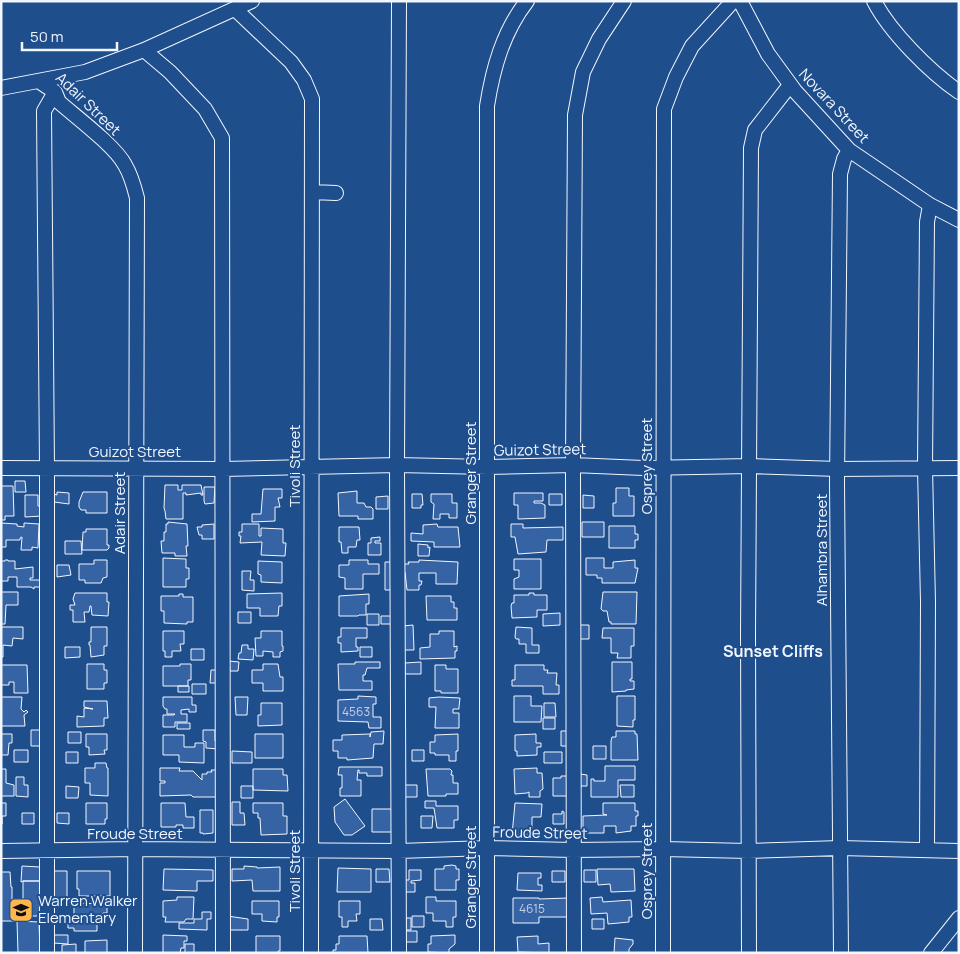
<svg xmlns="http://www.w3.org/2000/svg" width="960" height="954" viewBox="0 0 960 954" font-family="Manrope,sans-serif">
  <rect width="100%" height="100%" fill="#1f4e8c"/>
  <path fill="#3563a3" stroke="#f2f6ff" d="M15 481H25L26 492H15Z
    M165 485H178V490H182V485H201L203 495H201V493L186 495V493H183V519H166L165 511 164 508Z
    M1 486H13L14 516H5V520H1Z
    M204 487H215L214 503 205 504 204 501Z
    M616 488H629V496H634V516H613V503H616Z
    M263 489H282V498H278L280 507H275V521L252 522V514H261Z
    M357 491V503H364L366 507H371L373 509V519H358V516H339L338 493Z
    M57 492 69 493V504L54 502V494L57 495Z
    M83 492H107V513H86V510H81L79 507V502Z
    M514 493H543V501H534V503H541L545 505V518L518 519V505H514Z
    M412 494H422L423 505H421V508H412Z
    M431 494H452V503H457V518H449V514H440V519H433L434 504 431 502Z
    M549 494H562V505H549Z
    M25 495H38V506H40L42 516 25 517Z
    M583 495 594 496V508H583Z
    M388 496V509H376V497Z
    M168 522 187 524 188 546H186L187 556H175V553H162L161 541H164V532H166V524H168Z
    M582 522H604V537H582Z
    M1 523 17 524V526L24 527V523L39 524 38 548 32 547V550H21L22 537 20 538V540H6V547H1Z
    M214 524V539H202V535H199L197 527H202V525Z
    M242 524H259V536H261V528L283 529V543H286L285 556 261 555 262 542 240 543 241 536H239V532H242Z
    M437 524 438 527H458L460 547H434V542L411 541V533L423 534V525Z
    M511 524H523V528L563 527V540H547L546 552 518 554 515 537H511Z
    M609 526H635V534H638V540H635V548H609Z
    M339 527H359L360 540H357L356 547H348V553H342L341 542H339Z
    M86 529H107V545H109V548L107 550H82L83 532H86Z
    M380 537V541H375V543H381V555H368V543H371V538Z
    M65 541H81L82 554H65Z
    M418 544 428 545V548L430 547 429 556H418Z
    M163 558 186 559V568H189V579H186V587H163Z
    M586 558H604V568H613V562L635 560V568H638L635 583H602V578H597V575H586Z
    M514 559H541V589H514V579L519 577V570H514Z
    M5 560H8V561H15V569L33 567V578H30V580H40V587H34V589L31 587H17V577H8V581H1V561H5Z
    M94 560H107V577L103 578 101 583H85V580H79V564H94Z
    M349 560H368V564H379V574H363V589H345V578L339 577V565H349Z
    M419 560 458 562 457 584H436V573H419V581H422L421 585H419V590H407L405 572H403L404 564H409L408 562H419Z
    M258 561 282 562V583L261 582V575L258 574Z
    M385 562H392V590H385Z
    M57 565H69L71 575 57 577Z
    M242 571H251L250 580H254V591L242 590Z
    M1 592H18V605H6L5 624H1Z
    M603 592H637L636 624H611V622H609L607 611H603L601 609Z
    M75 593H107V602H109L108 616 92 615 91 606H90L89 612H84L85 622H73V610H70V605H75L73 599Z
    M282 593V606H279L278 616H260V608H247V594Z
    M529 593H534V595H547V610H537V617L512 618 511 606 512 603H514V595H529Z
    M179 594H183V597H193V622H187V624L164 623V611H161V596H179Z
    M369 594V604H366V615H359L358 616H339V596Z
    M426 596H451V602H454V608H457V620H427Z
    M238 612H251V623H238Z
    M560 613V625L543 626V614Z
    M367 614H379V625H367Z
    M381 616H392V624H381Z
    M413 625 414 650H403V626Z
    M579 625H589V639H579Z
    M1 627H23V639L13 638 12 646 3 645V657H1Z
    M91 627H107V646H104V655L91 657 90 645H89V642H91Z
    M516 627 532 628V645H539V653H526V644H519V639H516L515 637Z
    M341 628H367V638H356V647H358V651L341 652V643H338V637H341Z
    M603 628H634V646H631V658H617L618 653H611V638H602Z
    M163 631H184V644H180L181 651H172V657H165V651H163Z
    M261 631H282V646H283V651L280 652V657H273V652L263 651V656H256L255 638H261Z
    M439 631H454V647L457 646V651H455V658L420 659V648L430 647V634H439Z
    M242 645H248V649H254L253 660 238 659 239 653H241Z
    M65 647H80V657L65 658Z
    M360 647H372V657H360Z
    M191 649H204V660H191Z
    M229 661 239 662 238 671H230Z
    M355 662H380V668H367L365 675H363V681H372V690H339L338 664H355Z
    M421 662V674H405V663Z
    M612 662H632V679H630V681H634V689L626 690V691L612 692Z
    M87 664H104V670H107V683H104V689H87Z
    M180 664H191V680H188V686H163V666H180Z
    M263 664H278L280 677H283V691H263V683H252V670H263Z
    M1 665H27L28 693H14V682H9V685H1Z
    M435 665H446V669H458V693H441V691H435Z
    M515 665H544V670H548L547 673H557L556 685H559V694H543V686H512V680H515Z
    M211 670H219L218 683H210Z
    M192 684H206V694H192Z
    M178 686H189V692H178Z
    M358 696 376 697V704H373V717H381V728H369L368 722 338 721V700L358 699Z
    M514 696H531V706H542L541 722H514Z
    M617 696H635V720H633V727L617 726Z
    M1 697H22L21 709 24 712 26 710 28 712 24 715 25 726H1Z
    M163 697H192V705H196V712H189V709L181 710V714H187V722H175V727H163V715H174L175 714H167V709H165L163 706Z
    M235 697H248L247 715H236Z
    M439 697 460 698 459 707V709H453V713H459V728H435L436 707H429V698Z
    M84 701H107L108 718H104V726L77 727V716L84 717V708L93 709 84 707Z
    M261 703H282V725L258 726V715H261Z
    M544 703H555L556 717H544Z
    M543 718H555V729H543Z
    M177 723H190V729H177Z
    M31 730H41V746H31Z
    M203 730H215V741H218V749L206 748V742L203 741Z
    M384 731 383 744H374L373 758 347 760V758H338V751H333V740H342V735L370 734V737L371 732Z
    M561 731H569V746H561Z
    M616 731H635V734H637L638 760H611V741L612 737H616Z
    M68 732H81V743H68Z
    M1 734H12V743H9L8 755H1Z
    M86 734H107V750H104L105 754 89 755V747H86Z
    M255 734H283V758H255Z
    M458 734V751H456V761H449V755H435V753H430V742H435V735Z
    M536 734V743H541V747H537V755L517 756V751H515V735Z
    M163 735H184V747H195V743H204V763L179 762V755H163Z
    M593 746H606V759H593Z
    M14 750H28V762H14Z
    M412 750H424V761H412Z
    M232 751 252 752V763H232Z
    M66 752H78V763H66Z
    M544 752H562V763H544Z
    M95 763H106L107 768H108V796L90 795V783H85V768H95Z
    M605 766H635V780H618V797H591V779H594V781H605Z
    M339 767H382V776H367V773H359V770H358L357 780H361V796H340V788H342V775H338Z
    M160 768H180L179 771H193L202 780V774H207V772H212L211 770H216L217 797H193L191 795 160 796V783H165V781H160Z
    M537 768V773H542L543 789 540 791V797H529V792L527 793 515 794 514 769Z
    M1 769H6V783L14 785V796H1Z
    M253 769H283V775H287L288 791 253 790Z
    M426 769H450L452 771 451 775H453V783H458V794H446V796H428Z
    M580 774 587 775V786H579Z
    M561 776H568V796H553V778H561Z
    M16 777H24V785H28V797L16 796Z
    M405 785H417V797H405Z
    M620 785H634V797H621Z
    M66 786 79 787 78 798H66Z
    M241 786H253V798H241Z
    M345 799 365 826 352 835H344L335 822 334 807Z
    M425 801H436V806H458V820H454V828H437L434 808H425Z
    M232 802H240V813H244L245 825H232Z
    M1 803H6V816H2V824Z
    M86 803H107V819H105V824H86Z
    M161 803H185L186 817H194V828H183V825H176V827H161Z
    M253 803H283V816H287V834L261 835 260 818H258V813H253Z
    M515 803 542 804 541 817H532V835H512Z
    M603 803H635V811H638V816H636V826H631V831L616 833V826H604V833H583V816L607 815 603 814Z
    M372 809H393V832H372Z
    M200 810H213V833L203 834V833H200Z
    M562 811 564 812V824H553V814H562Z
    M22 813H34V824H22Z
    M57 813H69V824L57 823Z
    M421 816H433L432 828H421Z
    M452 865 456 866V869H459V880H456V890H435V869H444V866Z
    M22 866 40 867V881H23L21 882Z
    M244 866 257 867V868L280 867V891H253L252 880 232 881V869H244Z
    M338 868 371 869V892H337Z
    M164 869 213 870V881H197V891L163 890Z
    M376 869H389L390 882H376Z
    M597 869H634L635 891 611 892 610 884 598 885Z
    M409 870H421V880L411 881V883H415V892H403V880H409Z
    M584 870H596V882H584Z
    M53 871H67V899H53Z
    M77 871H110V896H79V889H77Z
    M552 871H565V882H552Z
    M1 872H10L11 887H12V906H14V921H1Z
    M518 873H541V878H538V885H542V891L517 890Z
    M23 881H40V916H23Z
    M177 897H194L193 919H186L184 922H165L166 917H163V901L177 900Z
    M426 897H436V901H456V917H453V927H446V921H433V913H426Z
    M602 897 603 902 631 900 632 917H629V922L608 924 607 913 591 914 590 898Z
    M513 898H539V899L568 898V917H539V923H513Z
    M252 901H279V917H277V922L262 921V914H252Z
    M339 901H360V914H356L357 921H348V927H342V917H339Z
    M74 903 107 904V913H103V918H101V923H97V931H74V928H68V917H74Z
    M202 912H211V919H207V930L179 929V923H194V919H202Z
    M227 916 248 919V930H227Z
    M412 916H424V927H412Z
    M406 918H411V930H406Z
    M370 919H382L383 930H370Z
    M592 919H604V929H592Z
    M17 921 39 922 40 953H18Z
    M405 931H417V942H405Z
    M53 935H68V944L53 943Z
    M163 935 187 936V941H184V948H181L180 953H165L163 952Z
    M455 935V944L449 949V953L428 952V944H431V936Z
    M256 936H280V951H278V953H256Z
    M339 936H367L368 953H333V950H336V944H339Z
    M538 936V944L549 943V953L518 952 517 937Z
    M615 938 633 940V944L629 949V953H614Z
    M107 940V953H85V941Z
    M76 944V953H62V945Z
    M185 944H194V953H185Z"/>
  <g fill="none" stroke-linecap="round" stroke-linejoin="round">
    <g stroke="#f2f6ff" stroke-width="16">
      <path id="minor" d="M740 1 768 54 795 91 849 150 930 205 959 220
        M874 1C890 32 930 72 959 92
        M235 9 291 62 304 80 312 99 311 953
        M144 50 170 72 205 109 222 138 223 953
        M40 82 55 92 59 102C76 117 115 146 125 165 131 175 134 186 137 198L135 953
        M1 88 85 72 144 50 252 1
        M312 192 336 193
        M1 468 223 469 397 465 488 467 573 465 643 468 750 466 838 469 959 468
        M927 850 928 602 925 468 927 222 930 205
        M1 851 135 849 399 851 487 848 573 850 663 849 748 851 840 848 959 851
        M47 953V468L44 111 55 92
        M399 953 397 465 399 1
        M487 953V106C493 68 503 32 527 1
        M574 953 573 465 575 115 583 72 599 39 624 1
        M663 953 664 109 676 77 692 46 733 1
        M749 953 748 634 751 148 755 130 790 85
        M841 953 837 482 840 174 844 159 849 150
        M931 953 959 918"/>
    </g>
    <use href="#minor" stroke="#1f4e8c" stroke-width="14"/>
  </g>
  <defs>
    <g id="school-square" transform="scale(1.25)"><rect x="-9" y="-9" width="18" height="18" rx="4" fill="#ffb74d" stroke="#1f4e8c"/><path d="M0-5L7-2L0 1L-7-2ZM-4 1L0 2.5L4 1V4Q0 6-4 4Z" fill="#111"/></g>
  </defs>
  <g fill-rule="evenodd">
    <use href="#school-square" x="21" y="910"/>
  </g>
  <g text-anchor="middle" stroke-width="4" stroke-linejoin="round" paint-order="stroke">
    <g font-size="12" fill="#c3d1e8">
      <text x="356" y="716">4563</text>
      <text x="532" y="913">4615</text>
    </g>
    <g font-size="15" fill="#f2f6ff" stroke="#1f4e8c">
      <text transform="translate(88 104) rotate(44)" y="5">Adair Street</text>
      <text transform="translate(834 106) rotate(47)" y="5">Novara Street</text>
      <text transform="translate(540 450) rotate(-1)" y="5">Guizot Street</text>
      <text x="135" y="457">Guizot Street</text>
      <text transform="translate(295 466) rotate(-90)" y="5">Tivoli Street</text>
      <text transform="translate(647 466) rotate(-90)" y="5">Osprey Street</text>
      <text transform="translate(471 473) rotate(-90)" y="5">Granger Street</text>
      <text transform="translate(120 513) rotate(-90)" y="5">Adair Street</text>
      <text transform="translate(822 550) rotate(-90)" y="5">Alhambra Street</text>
      <text transform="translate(540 833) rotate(1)" y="5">Froude Street</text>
      <text x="135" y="839">Froude Street</text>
      <text transform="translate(295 871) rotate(-90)" y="5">Tivoli Street</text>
      <text transform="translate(647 871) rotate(-90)" y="5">Osprey Street</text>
      <text transform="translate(471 877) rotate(-90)" y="5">Granger Street</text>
    </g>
    <g font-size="15" fill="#f2f6ff" stroke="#1f4e8c" text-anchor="start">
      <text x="38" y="906">Warren Walker<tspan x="38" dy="17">Elementary</tspan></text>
    </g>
    <g font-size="16" font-weight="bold" fill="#f2f6ff" stroke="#1f4e8c">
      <text x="773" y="657">Sunset Cliffs</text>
    </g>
  </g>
  <rect width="960" height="954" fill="none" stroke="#f2f6ff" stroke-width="5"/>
  <path d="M22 42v8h95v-8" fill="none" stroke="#f2f6ff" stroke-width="2.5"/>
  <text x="30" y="42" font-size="15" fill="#f2f6ff" stroke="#1f4e8c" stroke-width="4" paint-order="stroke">50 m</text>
</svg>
